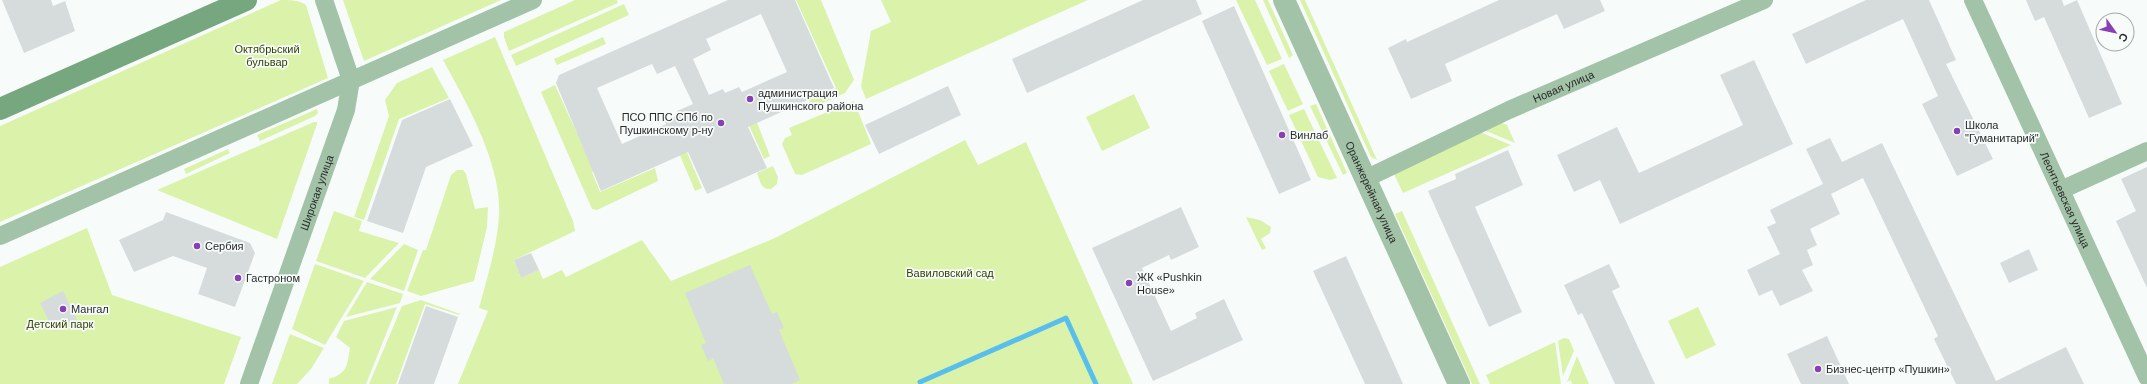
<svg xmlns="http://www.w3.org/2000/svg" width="2147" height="384" viewBox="0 0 2147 384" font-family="Helvetica,sans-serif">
  <rect width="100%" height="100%" fill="#f7fcfb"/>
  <path fill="#dbf2aa" d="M281 0C290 0 299 0 306 5L328 78 0 222V126Z
    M343 0H501L364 61Z
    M575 0H617L618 3 509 51 504 37V32Z
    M796 0H821L854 80 845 93 812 108 809 100 836 88Z
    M881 0H1088L866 99 861 86 871 31 891 22Z
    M1236 0H1255L1282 59 1267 65Z
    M1263 0H1268L1293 55 1289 58Z
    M1300 0H1305L1377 160 1371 157Z
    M624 4 629 15 516 66 511 55Z
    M495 37 573 221 575 231 514 260 521 278 539 270 543 279 562 270 566 277 642 240 671 281 775 238 965 140 978 165 1026 142 1133 384H458L488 311 479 308C487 278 497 247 499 216 502 164 467 104 443 60Z
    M603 37 606 44 557 65 554 59Z
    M1284 64 1303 104 1288 111 1269 71Z
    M432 67 449 98 399 119 364 220 354 217 389 116 385 100 397 83Z
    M555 85 594 171 592 172 600 192 655 168 658 181 597 210 592 209 541 92Z
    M1134 94 1150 128 1102 151 1086 117Z
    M854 101 871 144 802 175 795 174 782 144 785 138 792 135 789 128Z
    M1316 104 1347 173 1343 175 1310 106Z
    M317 109 318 113 315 116 260 141 257 135Z
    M1304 109 1337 178 1330 180 1318 177 1289 115Z
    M756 120 770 156 764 159 748 123Z
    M314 122H317V124L277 239 157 190Z
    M1502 123 1507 125 1515 143 1484 130Z
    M1480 132 1511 145 1403 193 1394 174Z
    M228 149 230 153 186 174 184 169Z
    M686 150 702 188 695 191 679 153Z
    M773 166 778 177 777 184 771 189C761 190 760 181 757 173Z
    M457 170H463L466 174 475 209 488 207 487 227 474 281 421 296 407 291 423 250H426L451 175Z
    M334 211 362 221 359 231 399 243 365 278 316 261Z
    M1402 211 1480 384H1472L1395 214Z
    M1246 217 1260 220 1271 227 1270 233 1261 239 1266 248 1262 250Z
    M87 228 112 295 241 337 224 384H0V267Z
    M404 244 418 250 404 291 370 279Z
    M315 264 364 281 325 345 292 329Z
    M367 282 403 294 400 303 346 317Z
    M421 300 460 314 459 315 425 304 396 384H369L402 306Z
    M397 307 366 384H329V379C348 373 347 365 350 348L336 337 344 321Z
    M1698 307 1716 345 1686 359 1668 321Z
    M290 334 324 348 311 369 297 384H272Z
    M1564 338 1569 339 1574 351 1563 376 1558 341Z
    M1555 342 1561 384H1490L1486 375Z
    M1577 356 1589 384H1572L1571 380 1567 382Z"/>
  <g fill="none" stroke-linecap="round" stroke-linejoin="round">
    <path stroke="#58bfed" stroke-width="5" d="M920 382 1066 318 1096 384"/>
  </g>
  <path fill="#d6dcdc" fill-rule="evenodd" d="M2 0H51L53 6 65 1 75 31 24 53Z
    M728 0H795L834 88 748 127 767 168 707 194 688 152 601 191 556 83 559 75ZM761 14 787 72 742 92 739 87 725 93 723 89 709 95 693 59 711 50 706 39ZM652 64 657 74 675 66 693 104 677 111 679 114 665 122 666 124 622 144 597 88Z
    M1143 0H1196L1202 14 1027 93 1012 59Z
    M1499 0H1600L1605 11 1564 29 1557 14 1445 64 1452 81 1411 99 1388 48 1406 39 1407 42Z
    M1866 0H1929L1956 60 1946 64 1993 159 1957 176 1922 104 1938 96 1903 19 1806 64 1792 34Z
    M2026 0H2062L2064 6 2077 0 2122 104 2089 118 2044 17 2035 21Z
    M1234 6 1311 180 1279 194 1202 21Z
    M1754 60 1793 144 1620 224 1600 180 1574 192 1557 155 1617 127 1639 173 1743 125 1720 75Z
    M948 86 961 115 879 154 865 125Z
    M450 99 473 146 426 167 403 233 367 221 402 120Z
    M1830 138 1842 162 1882 143 1996 381 2066 347 2084 384H1956L1934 339 1938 336 1863 178 1831 194 1840 214 1810 229 1817 245 1807 250 1813 265 1802 270 1813 291 1780 306 1772 290 1759 296 1747 270 1780 254 1767 227 1776 223 1770 210 1823 184 1806 149Z
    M1508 150 1523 185 1475 207 1522 312 1489 327 1428 191 1456 179 1455 174Z
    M2147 167V288L2116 221 2136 211 2121 179Z
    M1181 207 1199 247 1171 260 1169 255 1142 268 1171 331 1197 318 1195 313 1224 299 1243 340 1153 381 1092 248Z
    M166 212 250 243 255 253 235 307 198 294 207 268 173 256 134 272 119 240 163 220Z
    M2029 249 2038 270 2009 283 2000 263Z
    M531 253 539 270 521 278 514 260Z
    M1346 256 1403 384H1365L1313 271Z
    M1609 264 1620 287 1612 291 1655 384H1615L1582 313 1578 315 1564 285Z
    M750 265 772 314 777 312 784 328 779 330 800 380 791 384H724L713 358 708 361 701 345 706 343 685 293Z
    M63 291 77 320 54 331 40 303Z
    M426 306 458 317 434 384H398Z
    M1827 336 1849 384H1801L1787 354Z"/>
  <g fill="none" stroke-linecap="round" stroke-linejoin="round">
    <g stroke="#a2c3a7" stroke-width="18">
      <path id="s1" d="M1973 0 2147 377"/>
      <path id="s2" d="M1365 179 1509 110 1764 0"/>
      <path d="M2061 190 2147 151"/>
      <path d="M0 236 533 0"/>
      <path id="s3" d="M249 384 346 110 351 80 324 0"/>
    </g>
    <path stroke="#a2c3a7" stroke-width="22" id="s4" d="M1284 0 1459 384"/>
    <path stroke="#76a77f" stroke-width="22" d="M0 109 246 0"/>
  </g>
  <g fill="#8840b3" stroke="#f7fcfb" stroke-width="1.5">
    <circle cx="750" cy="99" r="4"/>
    <circle cx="721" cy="123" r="4"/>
    <circle cx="1957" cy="131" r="4"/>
    <circle cx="1282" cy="135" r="4"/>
    <circle cx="197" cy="246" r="4"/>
    <circle cx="238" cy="278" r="4"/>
    <circle cx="1129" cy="283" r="4"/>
    <circle cx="63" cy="309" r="4"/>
    <circle cx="1818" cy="369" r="4"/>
  </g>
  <g text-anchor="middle" stroke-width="3.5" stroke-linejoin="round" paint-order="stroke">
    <g font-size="11" fill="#324100" stroke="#f7fcfb">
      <text x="267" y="53">Октябрьский<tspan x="267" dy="13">бульвар</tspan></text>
      <text x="950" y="277">Вавиловский сад</text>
      <text x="60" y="328">Детский парк</text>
    </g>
    <g font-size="11" fill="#282a2a" stroke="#f7fcfb">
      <text dy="4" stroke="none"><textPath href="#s2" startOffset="219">Новая улица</textPath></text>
      <text dy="4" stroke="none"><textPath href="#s4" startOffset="211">Оранжерейная улица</textPath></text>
      <text dy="4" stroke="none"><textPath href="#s3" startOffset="203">Широкая улица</textPath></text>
      <text dy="4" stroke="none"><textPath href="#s1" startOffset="220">Леонтьевская улица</textPath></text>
    </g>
    <g font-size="11" fill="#282a2a" stroke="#f7fcfb" text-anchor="start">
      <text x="758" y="97">администрация<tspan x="758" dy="13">Пушкинского района</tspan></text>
      <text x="713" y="121" text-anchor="end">ПСО ППС СПб по<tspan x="713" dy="13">Пушкинскому р-ну</tspan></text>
      <text x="1965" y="129">Школа<tspan x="1965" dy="13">"Гуманитарий"</tspan></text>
      <text x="1290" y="139">Винлаб</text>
      <text x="205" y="250">Сербия</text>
      <text x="1137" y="281">ЖК «Pushkin<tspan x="1137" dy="13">House»</tspan></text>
      <text x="246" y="282">Гастроном</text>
      <text x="71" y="313">Мангал</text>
      <text x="1826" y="373">Бизнес-центр «Пушкин»</text>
    </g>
  </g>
  <g transform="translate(2115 32) rotate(123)"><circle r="19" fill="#f7fcfb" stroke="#a4a8a7"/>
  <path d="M0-3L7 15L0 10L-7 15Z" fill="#8840b3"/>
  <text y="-6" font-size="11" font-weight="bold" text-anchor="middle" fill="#282a2a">С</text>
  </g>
</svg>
